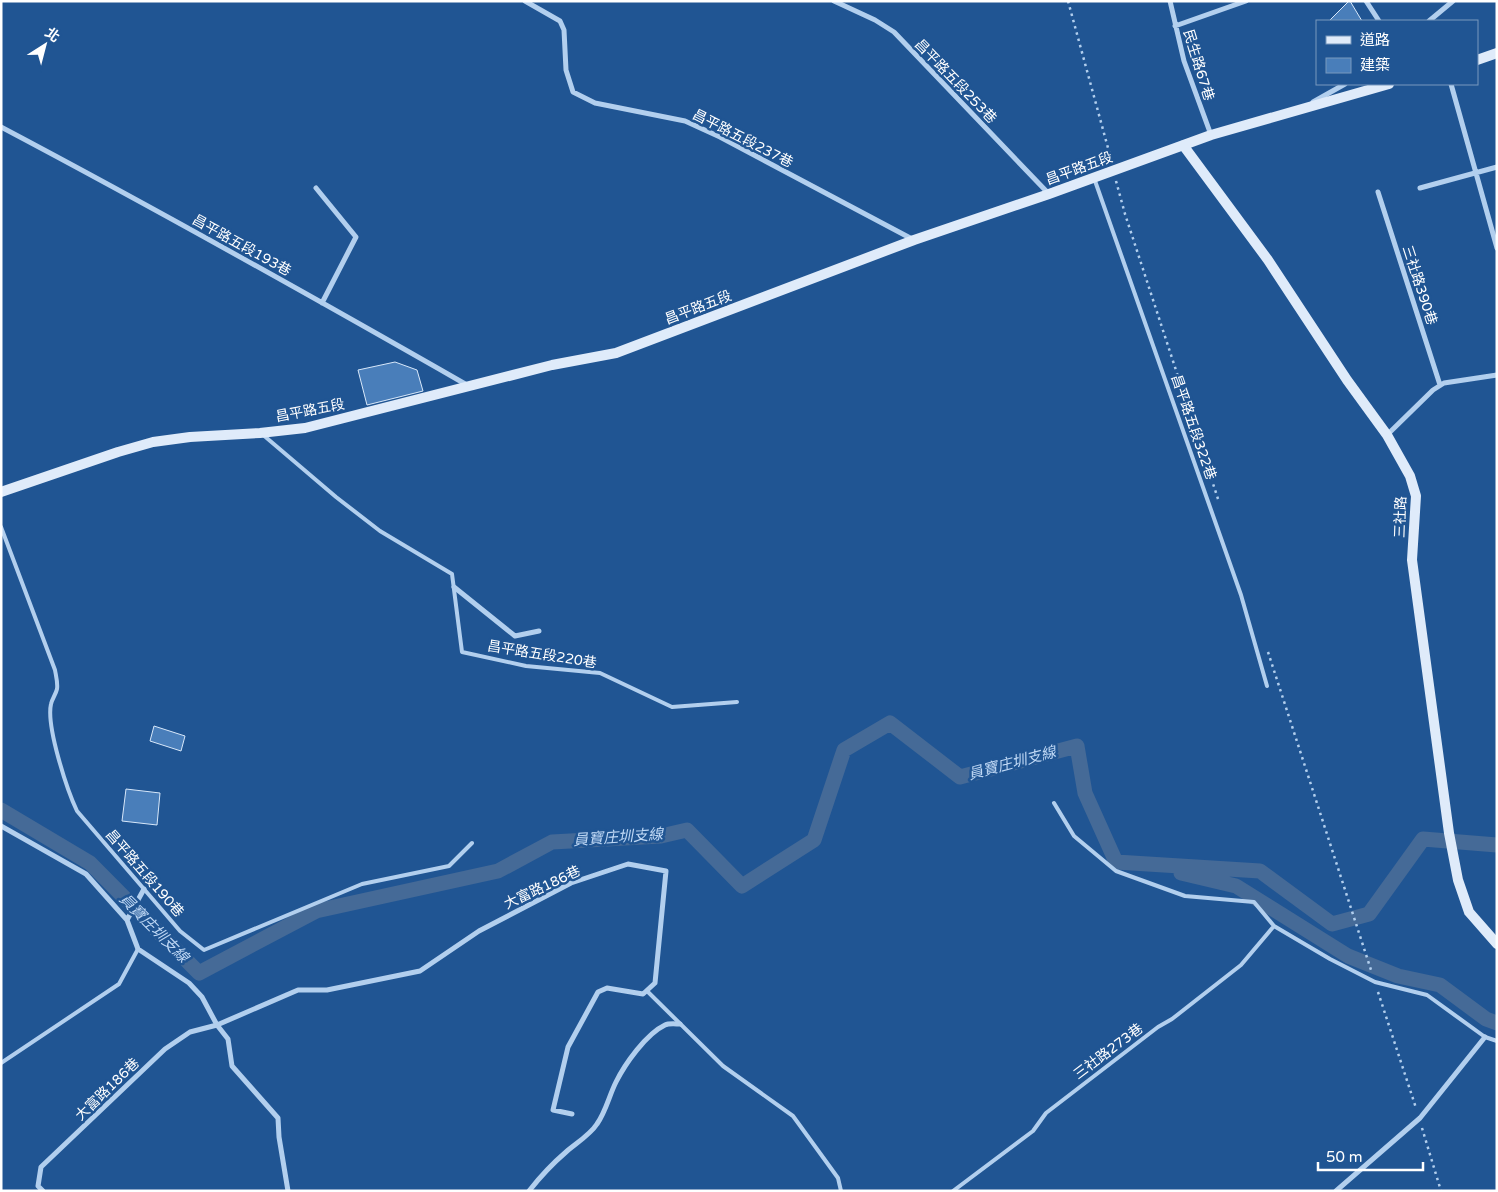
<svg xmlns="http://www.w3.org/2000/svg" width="1498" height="1192" viewBox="0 0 1498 1192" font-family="'Varela Round','Noto Sans TC',sans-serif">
  <rect width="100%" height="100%" fill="#205593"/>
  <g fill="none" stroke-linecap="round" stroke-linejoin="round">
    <path stroke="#456a97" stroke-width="15" d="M1 810 90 863 199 973 316 911 498 871 552 842 661 836 687 830 742 886 814 840 844 750 890 723 960 777 1077 746 1085 793 1116 862 1260 871 1332 924 1369 914 1423 839 1497 845
      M1181 873 1236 886 1348 956 1398 976 1440 985 1486 1019 1497 1023"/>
  </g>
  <path fill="#497eba" stroke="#d8e8fa" d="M1350 1 1362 21H1329L1349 1Z
    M395 362 417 370 423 391 367 405 358 370Z
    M154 726 185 736 181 751 150 741Z
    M126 789 160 793 157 825 122 821Z"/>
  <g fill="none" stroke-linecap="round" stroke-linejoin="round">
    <path stroke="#b2cfee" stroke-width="2.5" stroke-dasharray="2.5 4" stroke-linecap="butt" d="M1068 1 1111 159
      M1116 181 1125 214 1219 502
      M1268 652 1371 970
      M1378 992 1416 1108
      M1422 1128 1441 1191"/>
    <path stroke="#b2cfee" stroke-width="4" d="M1094 178 1241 595 1267 686
      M262 434 336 497 380 531 452 574 462 652 526 666 600 673 672 707 737 702
      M1 527 55 670C56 676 58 683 57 689 56 694 52 699 51 704 46 726 67 790 77 811L180 931 204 950 362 884 449 866 472 843
      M1054 803 1074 836 1116 871 1185 896 1254 902 1274 926 1330 959 1375 982 1427 995 1485 1037 1497 1041
      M647 991 723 1066 793 1116 838 1178 841 1191
      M1 1063 119 984 138 949
      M953 1191 1033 1131 1046 1113 1158 1027 1172 1019 1241 965 1274 926"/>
    <path stroke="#b2cfee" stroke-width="5" d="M525 1 560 21 564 30 566 70 573 92 595 103 685 121 720 137 914 240
      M834 1 875 20 894 32 1049 194
      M1170 1 1184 61 1211 135
      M1366 1 1379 21
      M1429 21 1453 1
      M1175 26 1246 1
      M1451 84 1497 248
      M1313 102 1345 84
      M1 127C158 210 313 297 467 385
      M316 188 356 237 322 303
      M1420 188 1497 167
      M1378 192 1440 385
      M1387 435 1433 390 1444 383 1497 375
      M454 587 515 636 539 631
      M1 826 86 874 127 920 138 949 189 983 202 997 217 1025 190 1032 165 1049 41 1167 38 1186 43 1191
      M127 920 144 889
      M288 1191 279 1137 278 1118 232 1066 228 1039 217 1025 298 990H327L420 971 479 931 571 883 628 864 666 871 655 983 643 994 607 988 598 992 568 1047 553 1110 572 1114
      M529 1191C540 1177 552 1164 566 1152 575 1144 590 1135 597 1124 606 1111 609 1096 616 1082 625 1064 646 1034 665 1025 669 1023 676 1024 680 1024
      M1336 1191 1420 1118 1485 1037"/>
    <path stroke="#dfebfa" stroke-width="10" d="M1477 60 1497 53
      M1183 145 1268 260 1347 380 1387 435 1410 476 1416 496 1412 560 1449 833 1458 880 1469 912 1497 944
      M1 492 118 452 153 442 190 437 260 433 305 428 552 365 616 353 914 240 1049 194 1211 135 1389 84"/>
  </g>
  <g text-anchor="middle" stroke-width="5" stroke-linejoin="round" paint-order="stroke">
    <g font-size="14" fill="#fff" stroke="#205593">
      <text transform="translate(1199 65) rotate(73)" y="5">民生路67巷</text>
      <text transform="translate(956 81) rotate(46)" y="5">昌平路五段253巷</text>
      <text transform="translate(743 138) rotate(27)" y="5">昌平路五段237巷</text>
      <text transform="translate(1079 168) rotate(-20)" y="5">昌平路五段</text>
      <text transform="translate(242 245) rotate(29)" y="5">昌平路五段193巷</text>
      <text transform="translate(1420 285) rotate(72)" y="5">三社路390巷</text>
      <text transform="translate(698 307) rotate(-21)" y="5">昌平路五段</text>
      <text transform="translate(310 410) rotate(-11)" y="5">昌平路五段</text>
      <text transform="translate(1194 427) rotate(71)" y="5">昌平路五段322巷</text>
      <text transform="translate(1400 517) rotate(-88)" y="5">三社路</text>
      <text transform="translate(542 654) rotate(9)" y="5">昌平路五段220巷</text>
      <text transform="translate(145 873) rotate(49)" y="5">昌平路五段190巷</text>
      <text transform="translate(542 887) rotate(-25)" y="5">大富路186巷</text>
      <text transform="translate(1108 1051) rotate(-37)" y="5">三社路273巷</text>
      <text transform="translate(107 1089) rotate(-44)" y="5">大富路186巷</text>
    </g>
    <g font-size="15" font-style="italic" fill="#bfd8f5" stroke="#205593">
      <text transform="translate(1012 763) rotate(-15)" y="5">員寶庄圳支線</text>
      <text transform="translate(618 837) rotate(-4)" y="5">員寶庄圳支線</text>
      <text transform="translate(154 928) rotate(45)" y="5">員寶庄圳支線</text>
    </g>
  </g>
  <rect width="1498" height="1192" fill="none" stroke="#ffffff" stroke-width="5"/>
  <rect x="1316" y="20" width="162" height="65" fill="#205593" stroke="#7999be"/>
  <rect x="1326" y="36" width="25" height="8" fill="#dfebfa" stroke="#7999be"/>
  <text x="1360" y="45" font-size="15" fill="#ffffff">道路</text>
  <rect x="1326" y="58" width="25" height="15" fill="#497eba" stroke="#7999be"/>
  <text x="1360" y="70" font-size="15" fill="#ffffff">建築</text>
  <g transform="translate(45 45) rotate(36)" stroke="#205593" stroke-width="4" paint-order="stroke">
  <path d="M0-4L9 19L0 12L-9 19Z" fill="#ffffff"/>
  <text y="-8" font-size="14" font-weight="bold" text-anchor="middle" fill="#ffffff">北</text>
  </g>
  <path d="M1318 1162v8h105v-8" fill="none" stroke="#ffffff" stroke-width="2.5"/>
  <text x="1326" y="1162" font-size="15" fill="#ffffff" stroke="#205593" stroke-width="4" paint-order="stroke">50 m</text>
</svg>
